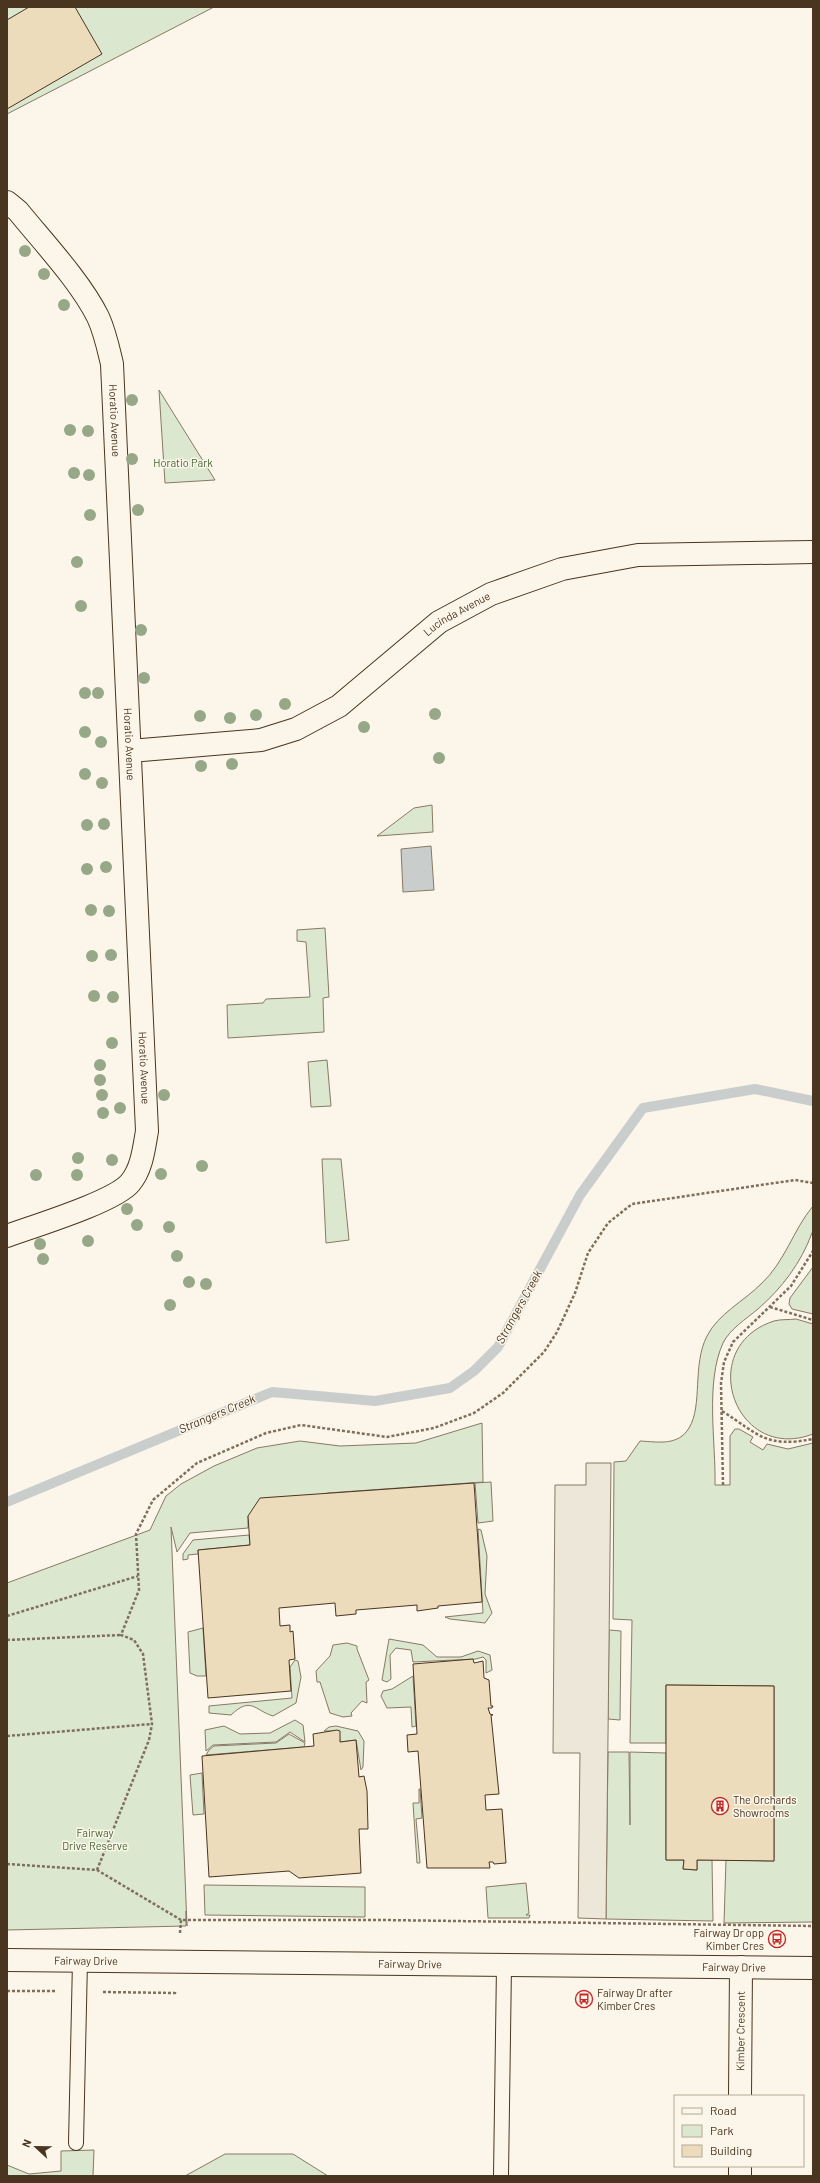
<svg xmlns="http://www.w3.org/2000/svg" width="820" height="2183" viewBox="0 0 820 2183" font-family="Barlow,sans-serif">
  <rect width="100%" height="100%" fill="#fbf6e9"/>
  <path fill="#dce7d0" stroke="#887966" d="M7 7H214L7 114Z
    M159 390 215 480 165 483Z
    M432 805 433 832 377 836 414 808Z
    M325 928 329 997 323 998 324 1032 228 1038 227 1005 263 1003 266 999 310 997 306 942 297 941V930Z
    M327 1060 331 1106 311 1107 308 1062Z
    M322 1159H341L349 1240 326 1243Z
    M813 1206C813 1214 815 1226 812 1233 801 1263 782 1288 758 1309 746 1319 730 1329 723 1343 705 1383 716 1442 715 1485H730V1436L735 1429H739L753 1437 750 1442 763 1450 767 1444 788 1449 813 1443V1922L724 1923 726 1860 774 1861V1686L666 1685V1743H630L632 1620 613 1619 614 1462 626 1461 640 1441C659 1442 678 1446 689 1428 703 1405 692 1365 707 1336 718 1314 744 1301 761 1284 785 1262 793 1230 813 1206Z
    M813 1267V1314L792 1309 789 1304 790 1298Z
    M796 1319 813 1324V1434C735 1464 694 1347 774 1321 781 1319 789 1320 796 1319Z
    M482 1423 483 1482 328 1493 248 1516V1528L190 1533 177 1552 171 1527 187 1926 186 1911V1926L7 1930V1583L150 1530 166 1496 181 1484 214 1466 257 1448 300 1441 340 1446 416 1443Z
    M491 1482 493 1521 478 1523 475 1483Z
    M478 1529 481 1530 487 1556 485 1594 492 1613 485 1623 450 1619 445 1617 483 1613Z
    M249 1535 250 1545 198 1550V1554L188 1555V1559L183 1560V1554L193 1540Z
    M203 1628 206 1676H197L190 1673 188 1632Z
    M609 1630 621 1631 620 1720 608 1719Z
    M389 1639 423 1645 437 1657H461L478 1651 490 1655 492 1670 486 1673V1660L483 1657 476 1659 413 1662 411 1650 396 1648 390 1655 391 1679 387 1682 382 1680Z
    M347 1643 357 1646V1649L369 1680 366 1682 367 1703 362 1701 351 1713 352 1716 343 1717 330 1713 320 1682H317L316 1671 330 1656 333 1645Z
    M295 1660 298 1661 301 1677 296 1703 273 1716C254 1710 251 1696 231 1715L209 1713V1706L292 1698 290 1667Z
    M413 1676 416 1726 412 1727 411 1707 387 1708 381 1696 383 1691 392 1689Z
    M295 1720 303 1725 305 1742 290 1732 276 1742 213 1745 206 1751 205 1730 224 1726 240 1734 270 1733Z
    M336 1726 358 1731 364 1741 363 1767 361 1770 356 1740 340 1742 339 1731H324L329 1727Z
    M289 1734 305 1743 304 1747 206 1755 209 1750 214 1746 276 1743Z
    M608 1752H629L630 1825V1752L666 1753V1860H684L683 1869 697 1870V1860H712L713 1921 606 1919Z
    M202 1773 204 1814 193 1815 190 1775Z
    M419 1789H420L422 1818 416 1819 420 1863H417L413 1803H419Z
    M526 1883 529 1913 526 1915H530L529 1918H488L486 1887Z
    M204 1885 365 1887V1917L205 1915Z
    M94 2150 93 2176H7V2165L29 2174 61 2171V2151Z
    M225 2154H293L328 2176H185Z"/>
  <path fill="#ede7d9" stroke="#887966" d="M586 1463H611L606 1919 578 1918 580 1753H553L555 1485H586Z"/>
  <path fill="#c9cecd" stroke="#887966" d="M431 846 434 890 403 892 401 849Z"/>
  <g fill="none" stroke-linecap="round" stroke-linejoin="round">
    <path stroke="#c9cecd" stroke-width="10" d="M7 1502 272 1392 375 1401 450 1388 474 1371 498 1347 580 1195 643 1108 755 1089 813 1101"/>
  </g>
  <path fill="#ecdcbc" stroke="#4a3520" d="M29 7H75L102 54 7 109V20Z
    M474 1483 482 1602 438 1606V1608L417 1611V1605L356 1610V1614L336 1616 335 1603 279 1608 280 1626 290 1625V1632L293 1631 295 1659 289 1660 291 1691 208 1698 198 1550 250 1545 248 1516 260 1498Z
    M473 1659 474 1663 483 1661 484 1678 489 1680 491 1706H493L492 1708H488L490 1714 493 1715H491L499 1794 485 1795 486 1810 502 1809 506 1863 494 1864 493 1862H489L490 1868H427L418 1751 408 1752 407 1735 417 1734 413 1664Z
    M666 1685 774 1686V1861L697 1860V1870L683 1869 684 1860H666Z
    M337 1730 340 1731V1742L356 1740 359 1777 364 1776 367 1791 368 1829H359L361 1873 299 1878 289 1871 209 1877 202 1756 314 1746 313 1734Z"/>
  <g fill="none" stroke-linecap="round" stroke-linejoin="round">
    <g stroke="#4a3520" stroke-width="16">
      <path id="lane" d="M76 2143 80 1961
        M501 2176 504 1965"/>
    </g>
    <g stroke="#4a3520" stroke-width="24">
      <g id="street">
        <path id="s1" d="M7 202 18 211C44 243 80 281 98 317 105 332 108 347 112 364L147 1131C144 1148 142 1169 130 1183 114 1202 34 1226 7 1236"/>
        <path id="s2" d="M130 751 261 740 296 729 339 706 439 622 491 594 562 569 638 555 813 552"/>
        <path id="s3" d="M740 2096 741 1967"/>
        <path d="M740 2166V2176"/>
      </g>
    </g>
    <g stroke="#4a3520" stroke-width="24">
      <g id="secondary">
        <path id="s4" d="M7 1960 813 1968"/>
      </g>
    </g>
    <path stroke="#7f6f5c" stroke-width="2.5" stroke-dasharray="3 2" stroke-linecap="butt" d="M770 1307 813 1320
      M722 1411C760 1435 765 1448 813 1439
      M723 1485 721 1383 724 1362 733 1342 791 1286 813 1251
      M7 1616 138 1576
      M7 1640 121 1635
      M7 1736 152 1724
      M7 1864 97 1870 181 1920
      M97 1870 149 1740 152 1724 143 1654 134 1640 121 1635 139 1590 136 1534 153 1500 197 1463 266 1433 301 1425 387 1437 434 1428 474 1413 503 1393 544 1352 557 1332 575 1293 588 1253 608 1223 632 1204 795 1180 813 1183
      M180 1933 181 1920H384L813 1926
      M7 1991H56
      M103 1992 175 1993V1990"/>
    <use href="#lane" stroke="#fbf6e9" stroke-width="14"/>
    <use href="#street" stroke="#fbf6e9" stroke-width="22"/>
    <use href="#secondary" stroke="#fbf6e9" stroke-width="22"/>
  </g>
  <g fill="#96a887">
    <circle cx="25" cy="251" r="6"/>
    <circle cx="44" cy="274" r="6"/>
    <circle cx="64" cy="305" r="6"/>
    <circle cx="132" cy="400" r="6"/>
    <circle cx="70" cy="430" r="6"/>
    <circle cx="88" cy="431" r="6"/>
    <circle cx="132" cy="459" r="6"/>
    <circle cx="74" cy="473" r="6"/>
    <circle cx="89" cy="475" r="6"/>
    <circle cx="138" cy="510" r="6"/>
    <circle cx="90" cy="515" r="6"/>
    <circle cx="77" cy="562" r="6"/>
    <circle cx="81" cy="606" r="6"/>
    <circle cx="141" cy="630" r="6"/>
    <circle cx="144" cy="678" r="6"/>
    <circle cx="85" cy="693" r="6"/>
    <circle cx="98" cy="693" r="6"/>
    <circle cx="285" cy="704" r="6"/>
    <circle cx="435" cy="714" r="6"/>
    <circle cx="256" cy="715" r="6"/>
    <circle cx="200" cy="716" r="6"/>
    <circle cx="230" cy="718" r="6"/>
    <circle cx="364" cy="727" r="6"/>
    <circle cx="85" cy="732" r="6"/>
    <circle cx="101" cy="742" r="6"/>
    <circle cx="439" cy="758" r="6"/>
    <circle cx="232" cy="764" r="6"/>
    <circle cx="201" cy="766" r="6"/>
    <circle cx="85" cy="774" r="6"/>
    <circle cx="102" cy="783" r="6"/>
    <circle cx="104" cy="824" r="6"/>
    <circle cx="87" cy="825" r="6"/>
    <circle cx="106" cy="867" r="6"/>
    <circle cx="87" cy="869" r="6"/>
    <circle cx="91" cy="910" r="6"/>
    <circle cx="109" cy="911" r="6"/>
    <circle cx="111" cy="955" r="6"/>
    <circle cx="92" cy="956" r="6"/>
    <circle cx="94" cy="996" r="6"/>
    <circle cx="113" cy="997" r="6"/>
    <circle cx="112" cy="1043" r="6"/>
    <circle cx="100" cy="1065" r="6"/>
    <circle cx="100" cy="1080" r="6"/>
    <circle cx="102" cy="1095" r="6"/>
    <circle cx="164" cy="1095" r="6"/>
    <circle cx="120" cy="1108" r="6"/>
    <circle cx="103" cy="1113" r="6"/>
    <circle cx="78" cy="1158" r="6"/>
    <circle cx="112" cy="1160" r="6"/>
    <circle cx="202" cy="1166" r="6"/>
    <circle cx="161" cy="1174" r="6"/>
    <circle cx="36" cy="1175" r="6"/>
    <circle cx="77" cy="1175" r="6"/>
    <circle cx="127" cy="1209" r="6"/>
    <circle cx="137" cy="1225" r="6"/>
    <circle cx="169" cy="1227" r="6"/>
    <circle cx="88" cy="1241" r="6"/>
    <circle cx="40" cy="1244" r="6"/>
    <circle cx="177" cy="1256" r="6"/>
    <circle cx="43" cy="1259" r="6"/>
    <circle cx="189" cy="1282" r="6"/>
    <circle cx="206" cy="1284" r="6"/>
    <circle cx="170" cy="1305" r="6"/>
  </g>
  <defs>
    <g id="building-ring" transform="scale(0.9)"><circle r="9.5" fill="#fbf6e9" stroke="#c62828" stroke-width="1.5"/><path d="M-4-6H4V6H1V3H-1V6H-4ZM-2.5-4.3h1.7v1.8h-1.7ZM.8-4.3h1.7v1.8H.8ZM-2.5-1h1.7V.8h-1.7ZM.8-1h1.7V.8H.8Z" fill="#c62828"/></g>
    <g id="bus-ring" transform="scale(0.9)"><circle r="9.5" fill="#fbf6e9" stroke="#c62828" stroke-width="1.5"/><path d="M-5-6H5V4H4V6H2V4H-2V6H-4V4H-5ZM-3.5-4V0h7V-4ZM-3.5 1.2v1.5H-2V1.2ZM2 1.2v1.5H3.5V1.2Z" fill="#c62828"/></g>
  </defs>
  <g fill-rule="evenodd">
    <use href="#building-ring" x="720" y="1806"/>
    <use href="#bus-ring" x="777" y="1939"/>
    <use href="#bus-ring" x="584" y="1999"/>
  </g>
  <g text-anchor="middle" stroke-width="3" stroke-linejoin="round" paint-order="stroke">
    <g font-size="11" fill="#4a3520" stroke="#fbf6e9">
      <text dy="4" stroke="none"><textPath href="#s1" startOffset="253">Horatio Avenue</textPath></text>
      <text dy="4" stroke="none"><textPath href="#s2" startOffset="367">Lucinda Avenue</textPath></text>
      <text dy="4" stroke="none"><textPath href="#s1" startOffset="577">Horatio Avenue</textPath></text>
      <text dy="4" stroke="none"><textPath href="#s1" startOffset="901">Horatio Avenue</textPath></text>
      <text dy="4" stroke="none"><textPath href="#s4" startOffset="79">Fairway Drive</textPath></text>
      <text dy="4" stroke="none"><textPath href="#s4" startOffset="403">Fairway Drive</textPath></text>
      <text dy="4" stroke="none"><textPath href="#s4" startOffset="727">Fairway Drive</textPath></text>
      <text dy="4" stroke="none"><textPath href="#s3" startOffset="65">Kimber Crescent</textPath></text>
    </g>
    <g font-size="11" fill="#436837" stroke="#fbf6e9">
      <text x="183" y="467">Horatio Park</text>
      <text x="95" y="1837">Fairway<tspan x="95" dy="13">Drive Reserve</tspan></text>
    </g>
    <g font-size="11" fill="#4a3520" stroke="#fbf6e9" text-anchor="start">
      <text x="733" y="1804">The Orchards<tspan x="733" dy="13">Showrooms</tspan></text>
      <text x="764" y="1937" text-anchor="end">Fairway Dr opp<tspan x="764" dy="13">Kimber Cres</tspan></text>
      <text x="597" y="1997">Fairway Dr after<tspan x="597" dy="13">Kimber Cres</tspan></text>
    </g>
    <g font-size="12" font-style="italic" fill="#4a3520" stroke="#fbf6e9">
      <text transform="translate(519 1307) rotate(-61)" y="4">Strangers Creek</text>
      <text transform="translate(217 1414) rotate(-23)" y="4">Strangers Creek</text>
    </g>
  </g>
  <rect width="820" height="2183" fill="none" stroke="#4a3520" stroke-width="16"/>
  <rect x="674" y="2095" width="130" height="72" fill="#fbf6e9" stroke="#b4a999"/>
  <rect x="682" y="2108" width="20" height="6" fill="#fbf6e9" stroke="#b4a999"/>
  <text x="710" y="2115" font-size="12" fill="#4a3520">Road</text>
  <rect x="682" y="2125" width="20" height="12" fill="#dce7d0" stroke="#b4a999"/>
  <text x="710" y="2135" font-size="12" fill="#4a3520">Park</text>
  <rect x="682" y="2145" width="20" height="12" fill="#ecdcbc" stroke="#b4a999"/>
  <text x="710" y="2155" font-size="12" fill="#4a3520">Building</text>
  <g transform="translate(36 2147) rotate(292)" stroke="#fbf6e9" stroke-width="3" paint-order="stroke">
  <path d="M0-3L7 15L0 10L-7 15Z" fill="#4a3520"/>
  <text y="-6" font-size="11" font-weight="bold" text-anchor="middle" fill="#4a3520">N</text>
  </g>
</svg>
